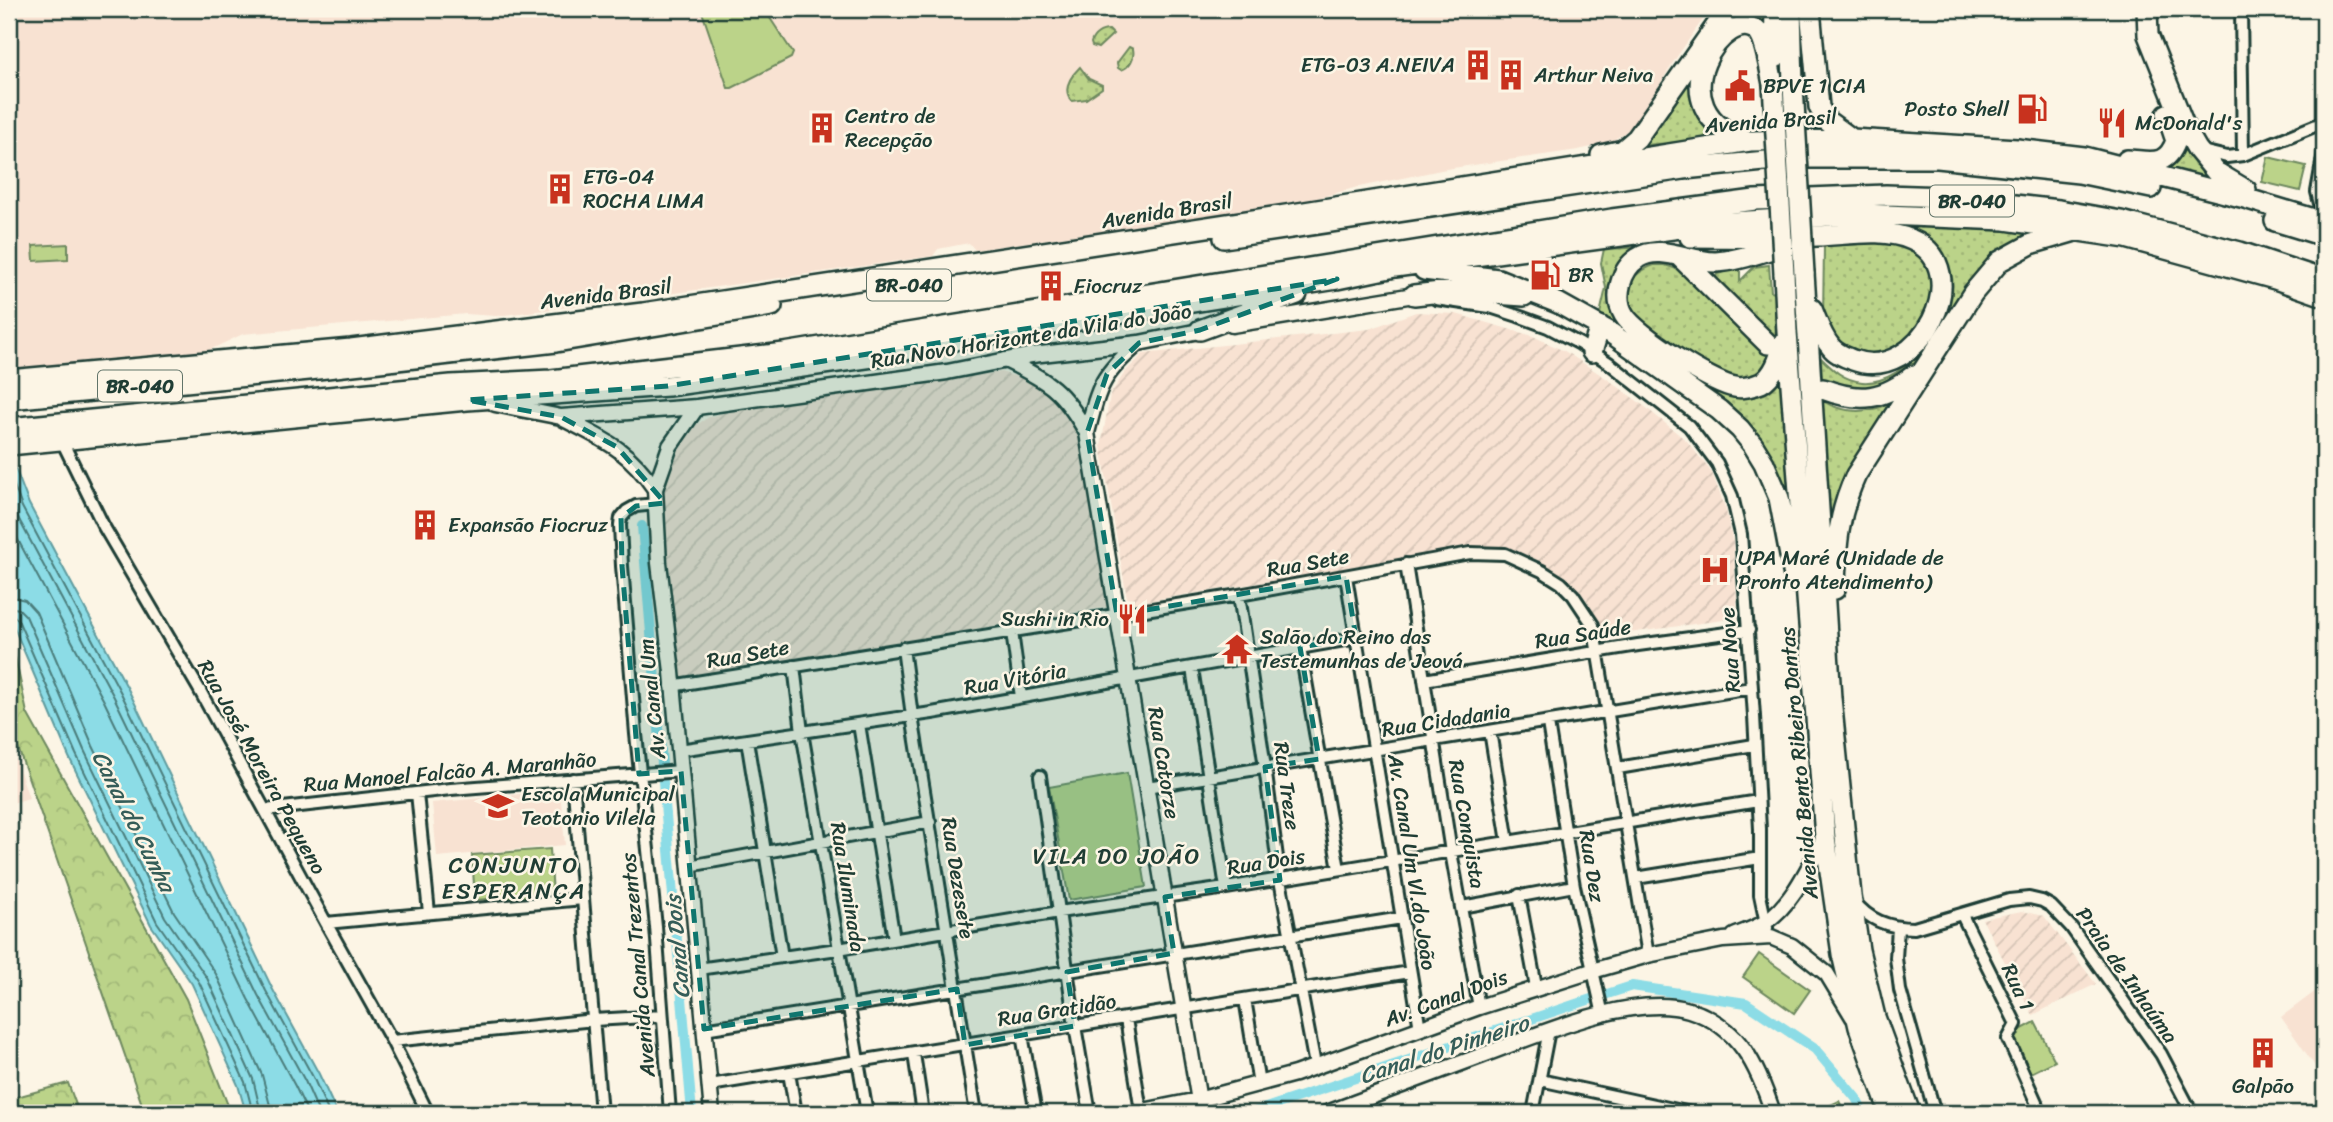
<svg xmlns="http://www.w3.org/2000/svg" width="2333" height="1122" viewBox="0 0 2333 1122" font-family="Sriracha,sans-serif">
  <defs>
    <pattern id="industrial-furrows" width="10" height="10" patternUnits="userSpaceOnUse" patternTransform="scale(1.75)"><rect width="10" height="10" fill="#f8e2d2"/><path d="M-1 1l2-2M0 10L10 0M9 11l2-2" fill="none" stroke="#d4c3b5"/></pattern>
    <pattern id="grass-dots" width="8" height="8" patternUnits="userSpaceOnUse" patternTransform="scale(1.75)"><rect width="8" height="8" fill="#bbd389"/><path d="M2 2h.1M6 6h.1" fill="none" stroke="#a0b677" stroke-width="1.8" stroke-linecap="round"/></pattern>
    <pattern id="forest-crowns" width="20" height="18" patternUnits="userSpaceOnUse" patternTransform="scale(1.75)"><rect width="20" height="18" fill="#bbd389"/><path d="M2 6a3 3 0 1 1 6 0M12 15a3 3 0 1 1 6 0" fill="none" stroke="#a0b677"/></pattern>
  </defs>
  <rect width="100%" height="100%" fill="#fcf5e5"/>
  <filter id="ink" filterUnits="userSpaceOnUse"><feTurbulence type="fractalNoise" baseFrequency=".0143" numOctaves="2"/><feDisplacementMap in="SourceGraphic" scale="14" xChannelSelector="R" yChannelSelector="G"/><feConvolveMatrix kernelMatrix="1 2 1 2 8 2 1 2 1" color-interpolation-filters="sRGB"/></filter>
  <g filter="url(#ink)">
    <path fill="#f8e2d2" d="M9 9H1710L1672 64 1636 125 1609 143 1578 150 1446 169 1354 188 1310 200 975 250 969 243 938 249 933 256 640 298 496 316 466 314 243 334 203 353 9 371Z
      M9 739 29 798 9 804Z
      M560 790 565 845 437 857 432 803Z
      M2324 985V1079L2281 1017Z"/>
    <path fill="url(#industrial-furrows)" d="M1416 312 1456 314 1533 336 1566 352 1609 380 1644 406 1687 441 1712 473 1726 510 1733 543 1738 618 1607 636 1586 599 1550 568 1520 553 1482 547 1128 604 1101 446 1110 395 1125 372 1143 354 1369 329Z
      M1001 372 1037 383 1059 403 1081 440 1108 607 679 679 662 490 669 463 696 425 709 417 746 407Z
      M2022 911 2044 916 2096 984 2033 1015 1982 919Z"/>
    <path fill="url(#grass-dots)" stroke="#6d885e" stroke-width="2" d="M1735 9H1767L1765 25C1754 18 1740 15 1728 21Z
      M1109 30 1113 34 1098 48 1092 46 1091 43C1093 35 1101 30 1109 30Z
      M1129 47 1133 49C1135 58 1130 67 1121 70L1118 68 1117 63Z
      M1696 66 1727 138 1646 145 1689 75Z
      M1080 67 1089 79 1102 85V88L1086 99 1072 101C1061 89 1071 76 1080 67Z
      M2184 144 2210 178 2170 169 2181 153Z
      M1946 222 2055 231 2029 241 1918 365 1899 382 1855 395 1822 381 1821 358C1833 370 1844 380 1862 382 1905 386 1963 315 1951 273 1948 263 1941 254 1935 246L1822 225Z
      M1895 242 1913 246 1934 271 1935 306 1891 359 1846 353 1823 319 1824 246Z
      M1651 247 1612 299 1729 395C1749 398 1768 400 1780 380L1786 389 1790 514 1767 457 1599 318 1606 288 1601 263 1604 249Z
      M1654 265H1665L1689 273 1773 361 1756 381 1720 379 1630 314C1626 288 1627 275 1654 265Z
      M1769 265 1771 292 1775 293 1776 338 1714 282 1717 274 1740 268V281L1754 267Z
      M1899 398 1830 553 1821 400C1847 416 1873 414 1899 398Z"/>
    <path fill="url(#forest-crowns)" stroke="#6d885e" stroke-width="2" d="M9 628 27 713 186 999 231 1113H145L9 722Z
      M68 1083 79 1113H9V1099Z"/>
    <path fill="#bbd389" stroke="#6d885e" stroke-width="2" d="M701 9H764L793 53 791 58 732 88H728Z
      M2268 157 2306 166 2300 191 2262 182Z
      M68 244V259L34 261 33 246Z
      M1127 773 1146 887 1069 900 1049 787Z
      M550 849 553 894 475 900 472 855Z
      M1759 954 1810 990 1794 1013 1743 977Z
      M2035 1022 2055 1061 2031 1073 2011 1035Z
      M1839 1101 1845 1113H1814Z"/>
    <path fill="#8cdce6" stroke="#609c9f" stroke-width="2" d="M9 452 29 504 128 689 272 988 319 1074 337 1113H246L238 1085 192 984 151 925 69 757 10 618Z"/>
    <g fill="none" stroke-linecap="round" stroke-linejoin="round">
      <path stroke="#4b7d7b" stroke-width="2" d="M9 472 22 507 121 693 266 991 313 1077 329 1113
        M9 496 15 512 114 697 258 995 305 1081 319 1113
        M9 523 104 701 248 999 295 1086 308 1113
        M9 596 25 600 36 612 93 746 174 912 216 974 262 1075 272 1113
        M9 607 19 609 26 616 84 750 165 917 207 978 253 1079 261 1113
        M9 616H14L18 620 76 754 157 922 199 982 245 1082 253 1113"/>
      <path stroke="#8cdce6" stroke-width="10" d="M642 526 662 764
        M663 781 692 1113
        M1601 996 1632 986 1746 1003 1815 1049 1856 1098 1863 1113
        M1251 1113 1597 997"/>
      <g stroke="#1f3d34" stroke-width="16">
        <path id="street" d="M2241 9 2243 155
          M2202 151 2227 157 2243 155 2324 122
          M2324 152 2317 192 2324 219
          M1436 299 1490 307 1518 316 1548 327 1580 344 1609 363 1689 426 1717 463 1732 496 1741 534 1754 716 1760 829V895L1767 928
          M61 439 104 527 199 689 326 923 392 1041 428 1113
          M656 504 636 506 627 511 621 518 620 525 622 566 636 734 656 927 670 1113
          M1406 564 1451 852 1479 1007
          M1346 576 1420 1029
          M1239 595 1265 767 1280 880 1315 1065
          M1012 632 1021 697
          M1300 647 1339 869
          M903 648 912 716 976 1113
          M794 666 802 732 867 1113
          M1192 668 1226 888
          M1424 680 1638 645 1749 630
          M671 686 1239 595 1470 553 1505 554 1542 571 1561 583 1573 595 1593 625 1648 955
          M1548 723 1574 886 1603 1015
          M859 724 894 939
          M1490 731 1508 842
          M747 740 782 957
          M679 750 932 713 1356 638
          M1618 768 1754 745
          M1040 776 1075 1026 1090 1113
          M573 779 601 1113
          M1147 787 1751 688
          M417 793 429 913
          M265 810 451 789 681 771
          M689 866 930 822
          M1636 878 1760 858
          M1519 895 1536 987
          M1854 901C1869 921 1890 928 1914 928L2009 900 2029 898 2042 901 2051 906 2071 927 2161 1054 2192 1113
          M1462 907 1574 886
          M1962 915 2016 1024 2008 1039 2041 1113
          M326 923 583 899
          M1898 928 1896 958 1900 990 1935 1113
          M698 969 838 949 1059 912 1226 888 1758 801
          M1245 999 1259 1084
          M1126 1019 1141 1111
          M704 1029 1402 918
          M1022 1035 1036 1113
          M392 1041 594 1020 662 1016
          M914 1054 923 1113
          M789 1073 796 1113
          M1540 1080 1691 1113
          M710 1085 1410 972
          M1533 1113 1549 1030"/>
      </g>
      <g stroke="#1f3d34" stroke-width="19">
        <path id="secondary" d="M1232 325 1414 295
          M1005 360C1049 381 1063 390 1087 433L1201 1113
          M495 404 561 417 697 407 947 372 1032 355 1139 343 1209 329
          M697 407 670 446 655 489 659 563 672 672 712 1113
          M562 418C604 440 627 448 655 489
          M1087 433C1099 386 1101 375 1139 343
          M1734 936C1744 932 1755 928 1764 923 1793 904 1809 866 1825 837
          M1133 1113 1198 1100 1295 1074 1479 1007 1592 971 1648 955 1723 940 1771 937 1792 946 1827 974 1853 1017
          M1327 1113C1379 1094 1431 1074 1483 1055 1538 1035 1631 993 1689 1010 1740 1026 1758 1067 1773 1113"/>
      </g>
      <g stroke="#1f3d34" stroke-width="24">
        <path id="highway" d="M1791 9 1793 86
          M1810 9 1819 107 1826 120 1852 139
          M2147 9 2148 35 2186 130 2197 149 2216 172 2246 190
          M1774 59 1775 9
          M1749 141C1649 110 1729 0 1758 32 1766 41 1770 71 1773 84
          M1601 155 1623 150 1637 138 1728 9
          M2127 160C2151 161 2166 168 2176 141L2167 114
          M2275 221 2324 236
          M1690 237C1732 237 1775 239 1817 236 1848 235 1883 227 1912 240 1978 268 1920 385 1853 360 1846 357 1836 354 1831 347 1822 337 1817 321 1812 309
          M1224 238 1684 169 1795 158H1938L2079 173 2151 188
          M1680 257 1768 344
          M1424 270 1498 279 1558 303 1608 331 1719 410 1740 429 1753 445 1764 463 1779 498 1795 582
          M1784 273 1787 332 1825 837 1842 954 1859 1027 1890 1113
          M1804 273 1831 698 1851 896 1859 950 1875 1017 1910 1113
          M1414 295 1450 291 1524 296
          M1200 330 1297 294
          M1784 342C1780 356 1775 375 1761 383 1754 386 1742 389 1735 387 1713 384 1635 334 1624 315 1613 297 1621 269 1638 258 1660 243 1691 263 1716 262 1740 261 1766 250 1789 244
          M1592 352 1600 326
          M9 380 351 349 643 313 1292 214 1750 141 1852 139 2017 149 2084 157 2241 197 2324 222
          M1823 389C1860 403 1883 400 1914 375
          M9 399 309 370 556 342 772 306
          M9 428 451 385 551 380 784 353 1612 219 1755 200 1886 195 1945 197 2059 210 2121 221 2240 252 2324 280
          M9 445 467 400 668 386 873 357 948 341 1337 279 1395 267 1717 223 1862 214 2005 220 2126 238 2275 279 2324 296
          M1835 589C1836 546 1838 514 1856 475L1973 293 2000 261 2031 244 2072 232"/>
      </g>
      <use href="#street" stroke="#fcf5e5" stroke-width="10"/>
      <use href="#secondary" stroke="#fcf5e5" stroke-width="14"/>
      <use href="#highway" stroke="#fcf5e5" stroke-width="19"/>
      <g stroke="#1f3d34" stroke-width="24" stroke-linecap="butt">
        <path id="highway-bridge" d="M1773 84 1784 273
          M1793 86 1804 273"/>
      </g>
      <use href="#highway-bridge" stroke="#fcf5e5" stroke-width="19"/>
    </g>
  </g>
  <path fill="#0f766e" fill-opacity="0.2" stroke="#0f766e" stroke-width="5" stroke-dasharray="14 9" stroke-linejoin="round" d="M1337 279 1200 330 1139 343 1107 374 1087 433 1117 615 1346 576 1356 638 1300 647 1319 759 1265 767 1280 880 1165 897 1174 953 1067 972 1075 1026 965 1045 957 989 704 1029 681 771 639 774 622 566 621 518 636 506 665 503 617 447 561 417 467 400 668 386Z"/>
  <defs>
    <g id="building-bare" transform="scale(2.415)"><path d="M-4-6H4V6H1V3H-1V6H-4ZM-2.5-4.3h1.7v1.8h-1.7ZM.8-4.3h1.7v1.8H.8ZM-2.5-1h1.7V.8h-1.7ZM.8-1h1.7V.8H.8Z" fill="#c8321e" stroke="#fcf5e5" stroke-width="2.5" paint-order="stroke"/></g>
    <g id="civic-bare" transform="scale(2.415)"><path d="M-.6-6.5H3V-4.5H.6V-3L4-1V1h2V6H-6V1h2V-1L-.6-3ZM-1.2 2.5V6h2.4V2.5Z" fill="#c8321e" stroke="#fcf5e5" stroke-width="2.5" paint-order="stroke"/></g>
    <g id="fuel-bare" transform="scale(2.415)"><path d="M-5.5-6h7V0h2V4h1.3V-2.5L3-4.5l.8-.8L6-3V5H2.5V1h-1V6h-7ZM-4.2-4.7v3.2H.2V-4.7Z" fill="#c8321e" stroke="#fcf5e5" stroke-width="2.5" paint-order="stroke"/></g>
    <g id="restaurant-bare" transform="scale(2.415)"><path d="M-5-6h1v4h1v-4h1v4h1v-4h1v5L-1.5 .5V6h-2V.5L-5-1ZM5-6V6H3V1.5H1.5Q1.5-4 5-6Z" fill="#c8321e" stroke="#fcf5e5" stroke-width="2.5" paint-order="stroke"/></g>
    <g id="hospital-bare" transform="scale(2.415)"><path d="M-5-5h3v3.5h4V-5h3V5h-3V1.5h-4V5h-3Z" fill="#c8321e" stroke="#fcf5e5" stroke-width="2.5" paint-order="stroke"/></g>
    <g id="temple-bare" transform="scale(2.415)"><path d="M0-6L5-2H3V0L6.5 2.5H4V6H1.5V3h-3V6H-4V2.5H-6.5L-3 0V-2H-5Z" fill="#c8321e" stroke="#fcf5e5" stroke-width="2.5" paint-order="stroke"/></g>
    <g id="school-bare" transform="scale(2.415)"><path d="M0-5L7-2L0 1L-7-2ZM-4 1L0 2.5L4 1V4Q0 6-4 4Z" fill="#c8321e" stroke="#fcf5e5" stroke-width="2.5" paint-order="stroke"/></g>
  </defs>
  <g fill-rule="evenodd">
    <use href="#building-bare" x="1478" y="65"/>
    <use href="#building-bare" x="1511" y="75"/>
    <use href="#civic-bare" x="1740" y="86"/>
    <use href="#fuel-bare" x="2032" y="109"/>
    <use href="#restaurant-bare" x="2112" y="123"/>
    <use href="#building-bare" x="822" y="128"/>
    <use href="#building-bare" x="560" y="189"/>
    <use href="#fuel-bare" x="1545" y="275"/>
    <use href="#building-bare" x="1051" y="286"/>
    <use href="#building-bare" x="425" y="525"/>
    <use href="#hospital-bare" x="1715" y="570"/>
    <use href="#restaurant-bare" x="1132" y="619"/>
    <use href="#temple-bare" x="1237" y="649"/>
    <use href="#school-bare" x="498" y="806"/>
    <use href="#building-bare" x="2263" y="1053"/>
  </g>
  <g text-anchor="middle" stroke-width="5" stroke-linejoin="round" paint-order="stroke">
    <g fill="#fcf5e5" stroke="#617469" stroke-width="2">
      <rect x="1930" y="185.5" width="84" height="31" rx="5"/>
      <rect x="867" y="269.5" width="84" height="31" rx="5"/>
      <rect x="98" y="370.5" width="84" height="31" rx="5"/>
    </g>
    <g font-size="19" font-weight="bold" fill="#1f3d34">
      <text x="1972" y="208">BR-040</text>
      <text x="909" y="292">BR-040</text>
      <text x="140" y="393">BR-040</text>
    </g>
    <g font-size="21" fill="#1f3d34" stroke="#fcf5e5" text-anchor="start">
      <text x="1455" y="72" text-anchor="end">ETG-03 A.NEIVA</text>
      <text x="1534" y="82">Arthur Neiva</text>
      <text x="1763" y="93">BPVE 1 CIA</text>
      <text x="2009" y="116" text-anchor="end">Posto Shell</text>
      <text x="845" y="123">Centro de<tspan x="845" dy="24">Recepção</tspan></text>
      <text x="2135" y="130">McDonald's</text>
      <text x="583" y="184">ETG-04<tspan x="583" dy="24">ROCHA LIMA</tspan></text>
      <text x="1568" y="282">BR</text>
      <text x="1074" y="293">Fiocruz</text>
      <text x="448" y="532">Expansão Fiocruz</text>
      <text x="1738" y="565">UPA Maré (Unidade de<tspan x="1738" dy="24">Pronto Atendimento)</tspan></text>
      <text x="1109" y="626" text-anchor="end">Sushi in Rio</text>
      <text x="1260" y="644">Salão do Reino das<tspan x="1260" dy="24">Testemunhas de Jeová</tspan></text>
      <text x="521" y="801">Escola Municipal<tspan x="521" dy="24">Teotonio Vilela</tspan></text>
      <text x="2263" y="1093" text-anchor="middle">Galpão</text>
    </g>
    <g font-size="21" fill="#1f3d34" stroke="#fcf5e5">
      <text transform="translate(1771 121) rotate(-4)" y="7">Avenida Brasil</text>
      <text transform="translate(1167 211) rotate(-9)" y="7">Avenida Brasil</text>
      <text transform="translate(606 294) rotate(-7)" y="7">Avenida Brasil</text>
      <text transform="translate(1031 336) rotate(-9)" y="7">Rua Novo Horizonte da Vila do João</text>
      <text transform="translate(1308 563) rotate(-10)" y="7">Rua Sete</text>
      <text transform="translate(1583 634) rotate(-9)" y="7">Rua Saúde</text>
      <text transform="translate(1730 650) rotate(-94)" y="7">Rua Nove</text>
      <text transform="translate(748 654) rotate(-10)" y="7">Rua Sete</text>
      <text transform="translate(1015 679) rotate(-10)" y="7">Rua Vitória</text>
      <text transform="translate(652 699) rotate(-96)" y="7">Av. Canal Um</text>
      <text transform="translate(1446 720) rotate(-9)" y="7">Rua Cidadania</text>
      <text transform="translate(1164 763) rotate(81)" y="7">Rua Catorze</text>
      <text transform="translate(1799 763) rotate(-95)" y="7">Avenida Bento Ribeiro Dantas</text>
      <text transform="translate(262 767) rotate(61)" y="7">Rua José Moreira Pequeno</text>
      <text transform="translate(450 772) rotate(-5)" y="7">Rua Manoel Falcão A. Maranhão</text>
      <text transform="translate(1287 786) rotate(82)" y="7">Rua Treze</text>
      <text transform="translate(1467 824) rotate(80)" y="7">Rua Conquista</text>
      <text transform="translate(1266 862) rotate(-9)" y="7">Rua Dois</text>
      <text transform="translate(1412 862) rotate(81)" y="7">Av. Canal Um Vl.do João</text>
      <text transform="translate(1592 866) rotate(81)" y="7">Rua Dez</text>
      <text transform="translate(958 878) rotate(81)" y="7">Rua Dezesete</text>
      <text transform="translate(848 887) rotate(81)" y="7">Rua Iluminada</text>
      <text transform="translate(638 965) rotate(-95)" y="7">Avenida Canal Trezentos</text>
      <text transform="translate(2127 975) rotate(55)" y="7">Praia de Inhaúma</text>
      <text transform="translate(2018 987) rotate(65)" y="7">Rua 1</text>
      <text transform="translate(1446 998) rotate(-20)" y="7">Av. Canal Dois</text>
      <text transform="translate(1057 1010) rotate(-9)" y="7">Rua Gratidão</text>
    </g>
    <g font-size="23" font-style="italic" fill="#355d58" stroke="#fcf5e5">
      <text transform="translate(134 821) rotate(63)" y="8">Canal do Cunha</text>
      <text transform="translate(677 947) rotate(-95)" y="8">Canal Dois</text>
      <text transform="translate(1444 1049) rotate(-18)" y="8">Canal do Pinheiro</text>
    </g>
    <g font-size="23" letter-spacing="2" fill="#1f3d34" stroke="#fcf5e5">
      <text x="1117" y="864">VILA DO JOÃO</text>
      <text x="514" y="873">CONJUNTO<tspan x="514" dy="26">ESPERANÇA</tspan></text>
    </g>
  </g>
  <rect width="2333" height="1122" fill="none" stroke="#fcf5e5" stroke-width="35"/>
  <rect x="18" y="18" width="2298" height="1087" fill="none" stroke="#1f3d34" stroke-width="2.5" filter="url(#ink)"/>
</svg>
